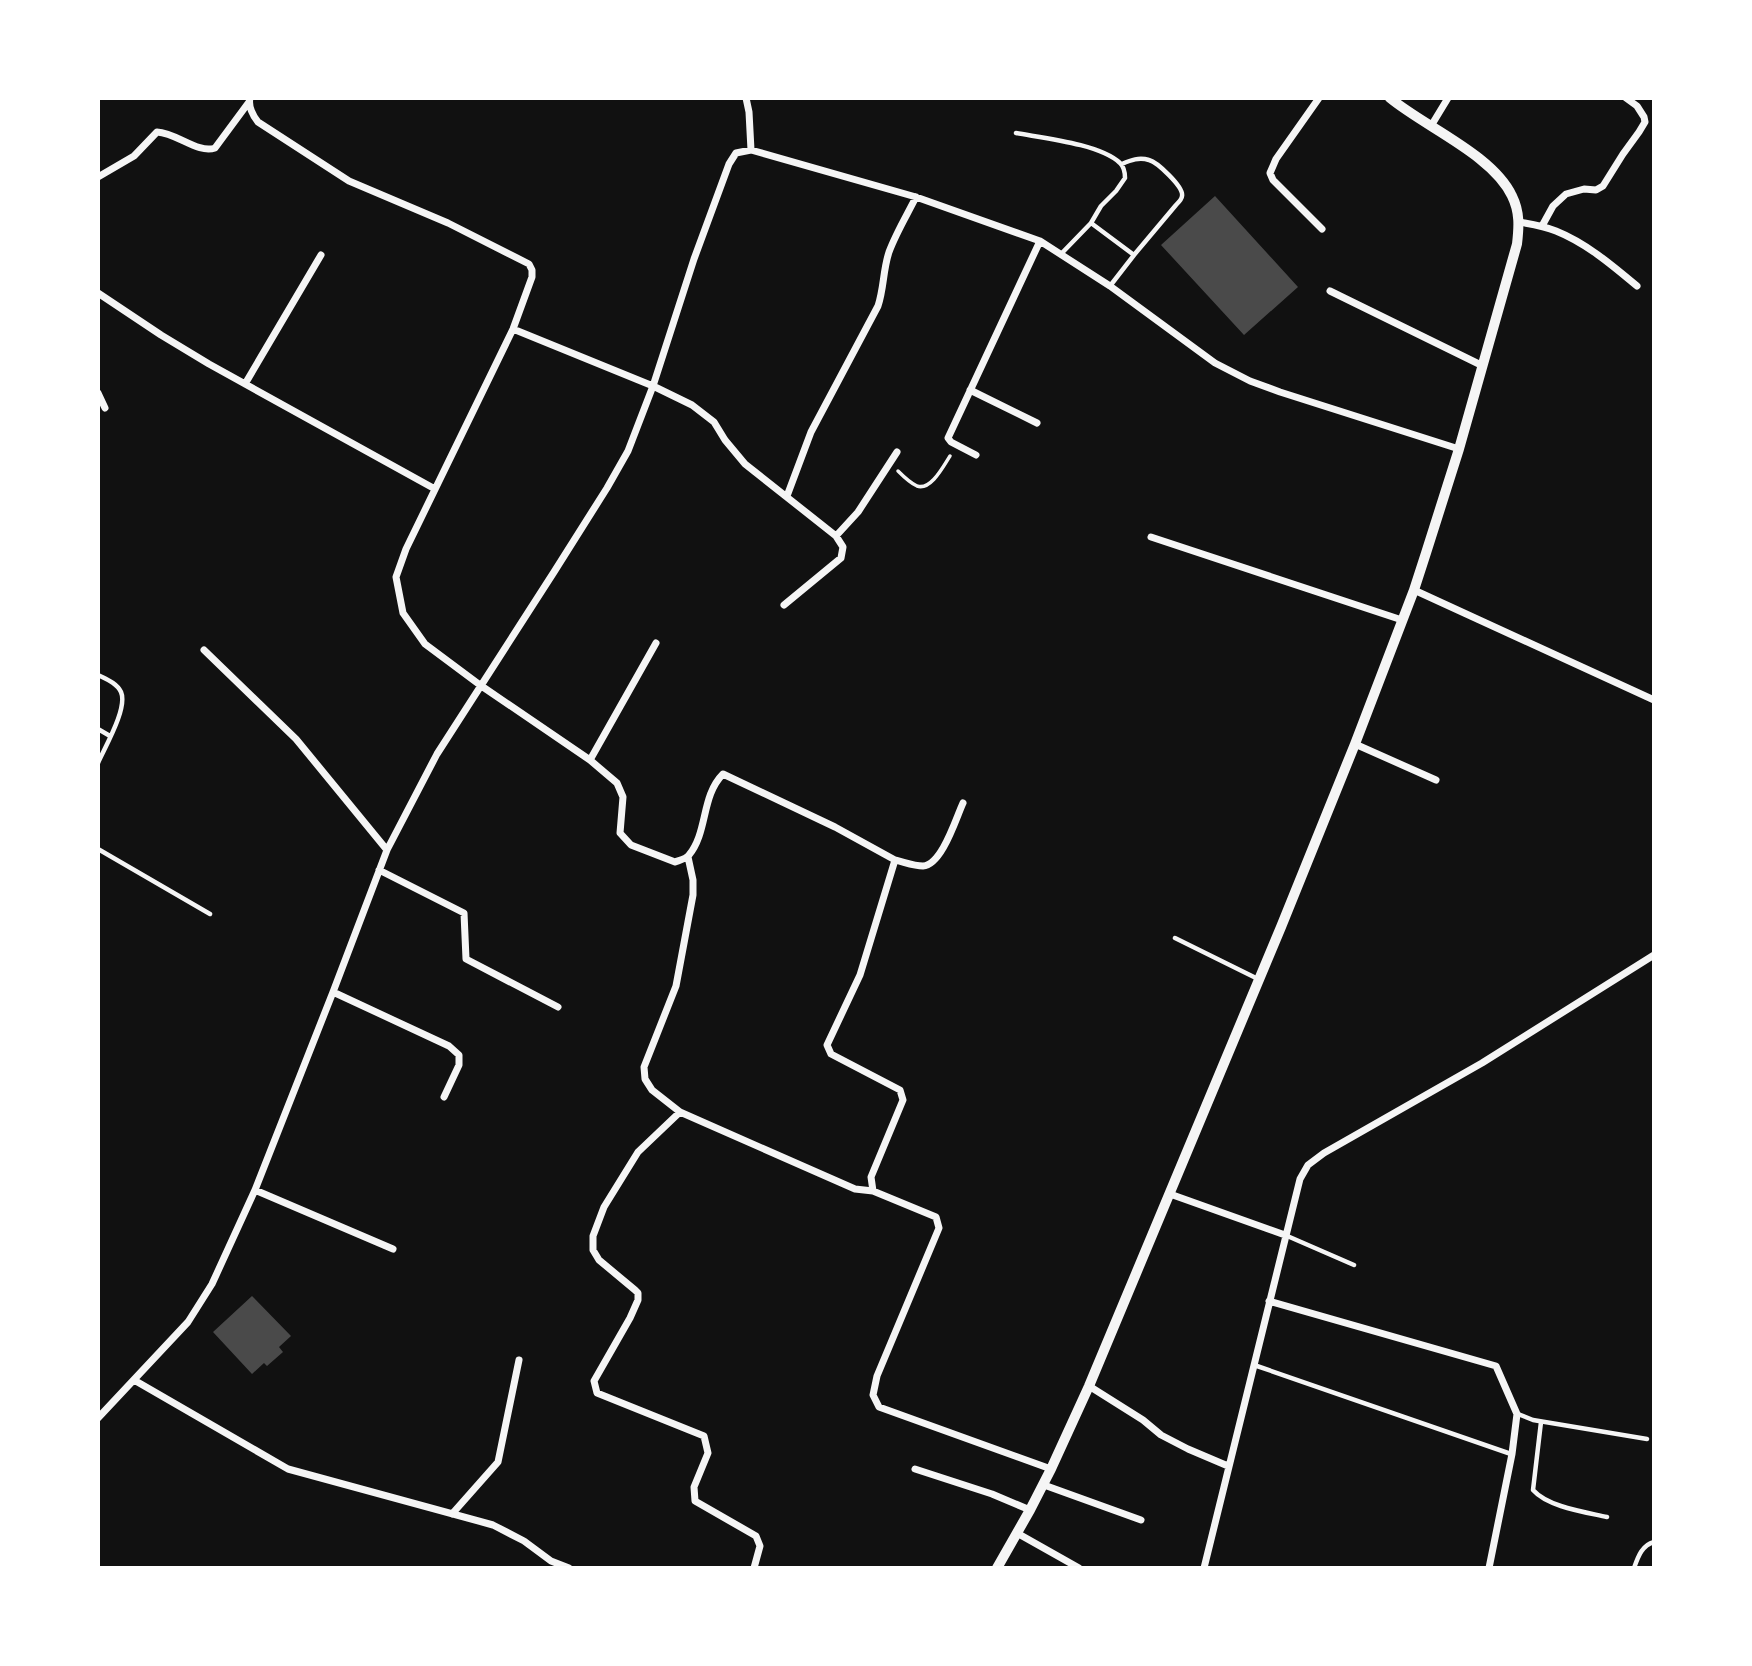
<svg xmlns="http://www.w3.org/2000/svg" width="1752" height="1666" viewBox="0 0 1752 1666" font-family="'Space Grotesk',sans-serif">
  <rect width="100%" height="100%" fill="#111"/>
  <path fill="#4a4a4a" d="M1215 196 1298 287 1244 335 1161 245Z
    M252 1296 291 1336 279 1347 283 1352 267 1366 264 1363 252 1374 213 1332Z"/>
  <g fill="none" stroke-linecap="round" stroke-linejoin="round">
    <path stroke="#f5f5f5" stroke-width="3.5" d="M898 471C903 476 910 483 917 486 931 491 944 465 950 456"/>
    <path stroke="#f5f5f5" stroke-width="4.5" d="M1016 133C1043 138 1100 144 1120 163 1124 167 1125 172 1125 178L1116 191 1101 206 1091 223 1134 255 1110 286
      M1122 164C1131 160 1139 157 1149 160 1157 162 1184 187 1182 196 1182 198 1178 203 1176 205L1134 255
      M1061 254 1091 223
      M98 675C106 679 117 683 121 692 128 708 105 747 98 763
      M98 729 110 736
      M98 849 210 914
      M1175 938 1258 979
      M1285 1235 1354 1265
      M1254 1365 1511 1454
      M1518 1414 1533 1420 1647 1439
      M1541 1422 1533 1490C1548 1507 1585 1512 1607 1517
      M1634 1568C1638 1557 1642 1545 1654 1542"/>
    <path stroke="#f5f5f5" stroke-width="7" d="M250 98C248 106 253 116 258 122L349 181 448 223 529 264 532 270V277L513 329 406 549 396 577 403 613 425 644 480 685 590 760 617 783 623 797 620 833 631 845 675 862C680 860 686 859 689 855 708 832 701 796 723 774L835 827 895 860 860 975 827 1045 831 1054 900 1090 903 1100 871 1177 873 1191 936 1217 939 1228 877 1376 873 1395 879 1407 1051 1469
      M746 98 749 112 751 150
      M1319 98 1276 159 1270 173 1273 180 1322 229
      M1431 126 1448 98
      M98 177 134 156 157 132C177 133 198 154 215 148L249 102
      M1519 222C1531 224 1544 226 1556 231 1586 243 1612 265 1637 286
      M1542 226 1553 206 1566 194 1584 189 1596 190 1603 186 1623 154 1639 132 1645 122 1644 117 1637 106 1626 98
      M1330 291 1483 366
      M98 293 161 335 209 364 435 489
      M513 329 653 386 692 405 714 422 725 440 745 464 836 536 843 547 841 558 784 605
      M245 384 321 255
      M970 390 1037 423
      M98 393 105 408
      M976 455 951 442 948 438 1040 241
      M787 496 811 432 878 306C884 288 883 270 889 252 896 233 907 215 916 197
      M836 536 858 512 897 452
      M1151 537 1402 620
      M1414 590 1654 700
      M204 650 296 739 387 850
      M1355 744 1436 780
      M590 760 656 643
      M688 857 693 880V895L676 986 644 1067 645 1079 652 1090 680 1112 855 1189 873 1191
      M895 860C904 862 914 866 923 866 942 865 956 818 963 803
      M379 870 464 913 466 959 558 1007
      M333 992 449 1046 459 1055V1065L444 1097
      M680 1112 638 1152 604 1207 593 1236V1250L599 1260 635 1290 638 1293V1300L630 1318 594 1381 597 1393 704 1436 708 1453 694 1487 695 1501 756 1536 760 1546 754 1568
      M255 1190 393 1249
      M1170 1194 1285 1235
      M1269 1301 1496 1366 1517 1414 1512 1454 1489 1568
      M134 1380 288 1469 493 1525 524 1541 551 1561 569 1568
      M1089 1386 1143 1420 1161 1435 1188 1449 1228 1466
      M98 1418 188 1322 212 1284 255 1190 333 992 387 850 437 754 554 572 607 488 628 451 653 386 694 259 729 164 736 153 751 150 916 197 1040 241 1110 286 1215 363 1250 381 1280 392 1459 449
      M915 1469 992 1494 1030 1510
      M1044 1485 1141 1520
      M452 1514 498 1462 519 1360
      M1017 1533 1079 1568
      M1204 1568 1300 1179 1308 1165 1324 1153 1482 1063 1654 955"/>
    <path stroke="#f5f5f5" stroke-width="10" d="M997 1568 1030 1510 1051 1469 1089 1386 1281 927 1355 744 1414 590 1426 553 1459 449 1517 244C1519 227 1520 212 1512 196 1493 155 1425 127 1390 98"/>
  </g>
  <rect width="1752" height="1666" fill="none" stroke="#ffffff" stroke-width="200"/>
</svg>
